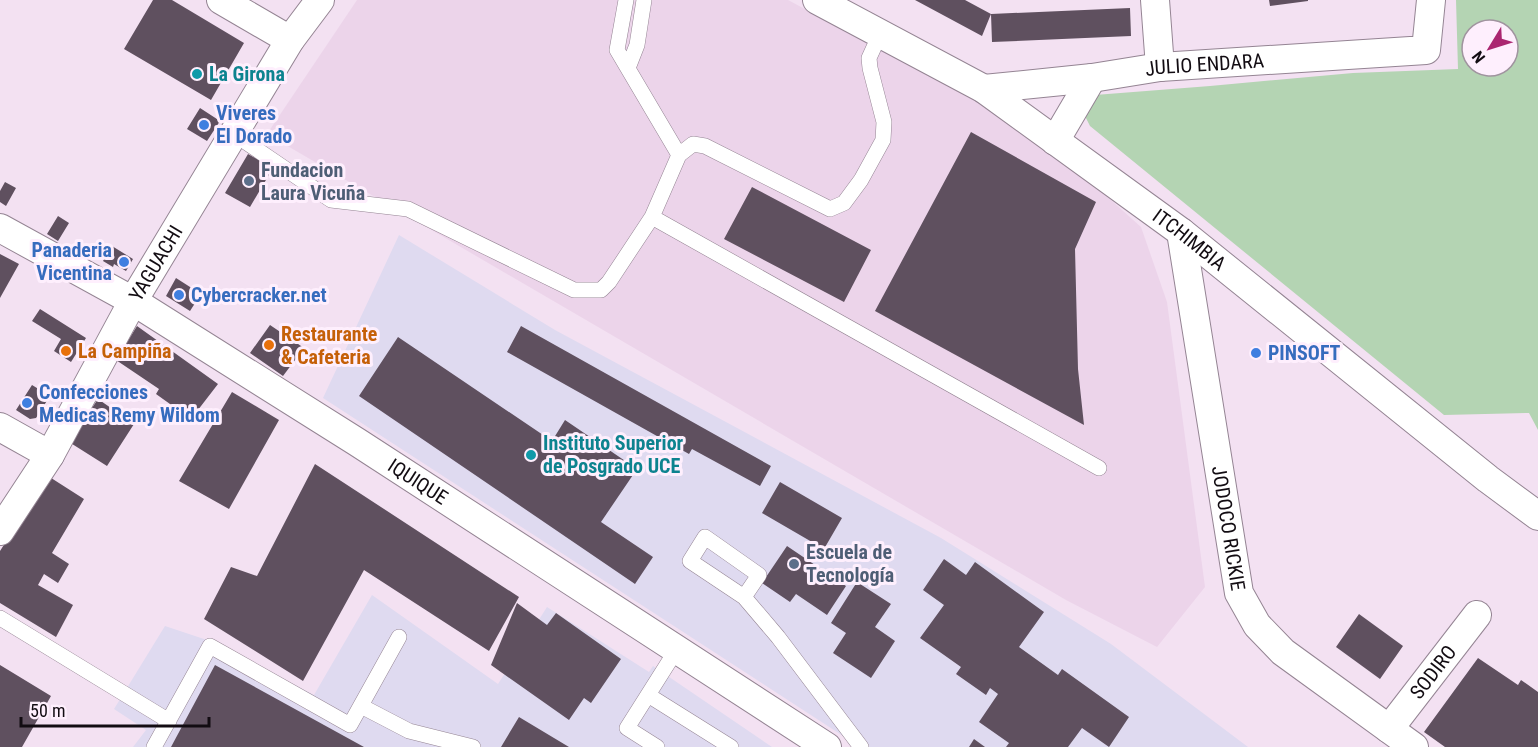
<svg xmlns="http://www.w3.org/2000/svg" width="1538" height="747" viewBox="0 0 1538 747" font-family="'Roboto Condensed',sans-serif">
  <rect width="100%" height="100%" fill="#f3e1f2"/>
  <path fill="#ecd4ea" d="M357 0H788L1035 132 1141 227 1167 302 1205 587 1157 647 1066 600 267 134Z"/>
  <path fill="#dfdaf0" d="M399 235 555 330 941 538 1111 644 1248 747H860L323 398Z
    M372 595 498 684 547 607 649 672 653 666 772 747H133L146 730 114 709 165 626 207 640 314 695Z"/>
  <path fill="#b4d4b3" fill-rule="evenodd" d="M1456 0H1538V430L1529 413 1444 415 1090 126 1085 116 1095 95 1210 86 1353 73 1458 69ZM1472 30H1508V66H1472Z"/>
  <path fill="#5f505f" d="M153 0H172L244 43 211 100 124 49Z
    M915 0H965L991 14 982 36Z
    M1269 0H1308V1L1270 6Z
    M1130 8 1131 36 992 42 991 14Z
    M200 108 220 121 207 141 187 129Z
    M971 132 1096 202 1075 249 1078 369 1084 425 875 311Z
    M248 154 273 168 250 207 225 193Z
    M5 182 16 188 6 206 0 202V191Z
    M752 187 871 250 844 302 724 239Z
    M58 216 69 223 58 241 47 234Z
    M112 246 133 259 126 271 114 264 113 267 103 261Z
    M0 254 19 264 0 298Z
    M176 278 201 294 190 311 166 296Z
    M40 309 86 338 71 362 54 351 61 339 32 321Z
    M270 325 304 348 283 376 250 353Z
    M137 326 218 384 191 419 156 394 159 389 116 360Z
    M521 326 771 466 760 486 692 449 689 454 507 352Z
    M398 337 552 441 565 420 637 469 601 522 653 557 635 584 359 396Z
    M32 385 50 396 36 418 30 419 16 410Z
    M232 392 279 420 229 509 179 481Z
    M98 399 134 424 107 466 69 442Z
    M315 464 519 597 489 651 364 570 303 681 204 619 231 567 257 576Z
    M48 476 84 499 52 553 69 564 58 583 44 574 38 585 73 605 56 637 0 603V551Z
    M780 482 842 518 824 549 762 513Z
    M787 546 846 586 827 615 796 594 790 602 762 583Z
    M944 559 966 575 975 562 1044 612 1019 647 1058 675 1062 669 1129 717 1109 747 1082 728 1068 747H1006L1009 743 979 722 998 694 990 688 986 695 956 674 961 667 920 638 944 605 923 590Z
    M857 582 891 604 875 627 895 641 871 678 833 653 846 633 831 623Z
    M517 603 547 625 556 613 621 659 591 703 584 698 569 720 491 665Z
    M1359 614 1403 646 1380 679 1336 647Z
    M1478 658 1518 685 1521 680 1538 692V747H1445L1424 732Z
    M0 665 51 696 22 747H0Z
    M215 665 364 747H171Z
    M519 717 569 747H501Z
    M974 739 985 747H969Z"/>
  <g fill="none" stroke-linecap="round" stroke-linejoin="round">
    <g stroke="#948493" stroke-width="16">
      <path id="lane" d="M626 0 617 50 679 155
        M628 68 637 45 644 0
        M234 134 331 200 408 209 574 290H601L609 282 652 217 679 155 693 144 705 146 830 209 844 203 861 180 883 140 884 122 870 68 869 58 880 34
        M652 217 1099 468
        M744 597 759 575 705 537 690 561 744 597 778 637 861 747
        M0 618 169 721
        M648 695 731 747
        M361 706 409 731 473 747
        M154 747 210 646 350 725 399 637
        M657 747 627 728 677 649"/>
    </g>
    <g stroke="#948493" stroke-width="30">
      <g id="street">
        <path d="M221 0 290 40"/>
        <path id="s1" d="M817 0 984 89 1181 232 1488 479 1538 516"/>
        <path d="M1155 0 1160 67"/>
        <path id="s2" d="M984 89 1092 78 1160 67 1426 50 1431 0"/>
        <path d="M1055 141 1092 78"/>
        <path id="s3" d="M0 228 133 301 357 442 827 747"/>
        <path id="s4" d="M1181 232 1239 593 1257 625 1283 652 1414 747"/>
        <path d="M0 427 50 455"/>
        <path id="s5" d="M0 531 50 455 133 301 290 40 320 0"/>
        <path id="s6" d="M1389 729 1477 615"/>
      </g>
    </g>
    <use href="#lane" stroke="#fff" stroke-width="15"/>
    <use href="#street" stroke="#fff" stroke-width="28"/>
  </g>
  <g fill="#0f9aa8" stroke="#feeffd" stroke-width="2">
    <circle cx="197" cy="74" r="6"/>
    <circle cx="531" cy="455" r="6"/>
  </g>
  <g fill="#3f7fe0" stroke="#feeffd" stroke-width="2">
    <circle cx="204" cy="125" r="6"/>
    <circle cx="124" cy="262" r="6"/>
    <circle cx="179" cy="295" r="6"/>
    <circle cx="1256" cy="353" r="6"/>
    <circle cx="27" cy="403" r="6"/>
  </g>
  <g fill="#5c6f8a" stroke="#feeffd" stroke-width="2">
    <circle cx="249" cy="181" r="6"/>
    <circle cx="794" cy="564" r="6"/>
  </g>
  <g fill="#e8710a" stroke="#feeffd" stroke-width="2">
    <circle cx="269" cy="345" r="6"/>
    <circle cx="66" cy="351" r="6"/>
  </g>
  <g text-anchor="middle" stroke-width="6" stroke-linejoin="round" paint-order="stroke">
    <g font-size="20" fill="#120c12" stroke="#feeffd">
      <text dy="7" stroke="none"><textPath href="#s2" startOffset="222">JULIO ENDARA</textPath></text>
      <text dy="7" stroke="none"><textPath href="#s1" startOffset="444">ITCHIMBIA</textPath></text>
      <text dy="7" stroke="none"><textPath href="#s5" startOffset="310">YAGUACHI</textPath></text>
      <text dy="7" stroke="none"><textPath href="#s3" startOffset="489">IQUIQUE</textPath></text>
      <text dy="7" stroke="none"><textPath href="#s4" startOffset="300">JODOCO RICKIE</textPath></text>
      <text dy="7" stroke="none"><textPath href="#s6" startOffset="72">SODIRO</textPath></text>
    </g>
    <g font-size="20" font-weight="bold" fill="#0d838f" stroke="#feeffd" text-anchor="start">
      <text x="209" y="81">La Girona</text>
      <text x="543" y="450">Instituto Superior<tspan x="543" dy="23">de Posgrado UCE</tspan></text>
    </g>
    <g font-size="20" font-weight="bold" fill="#366cbe" stroke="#feeffd" text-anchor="start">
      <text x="216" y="120">Viveres<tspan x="216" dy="23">El Dorado</tspan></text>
      <text x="112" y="257" text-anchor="end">Panaderia<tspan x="112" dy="23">Vicentina</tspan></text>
      <text x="191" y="302">Cybercracker.net</text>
      <text x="1268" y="360">PINSOFT</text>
      <text x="39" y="399">Confecciones<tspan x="39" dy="23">Medicas Remy Wildom</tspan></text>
    </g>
    <g font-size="20" font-weight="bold" fill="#4e5e75" stroke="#feeffd" text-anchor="start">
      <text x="261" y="177">Fundacion<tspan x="261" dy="23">Laura Vicuña</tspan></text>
      <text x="806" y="559">Escuela de<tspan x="806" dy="23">Tecnología</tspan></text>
    </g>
    <g font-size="20" font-weight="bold" fill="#c56008" stroke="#feeffd" text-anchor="start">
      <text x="281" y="341">Restaurante<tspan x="281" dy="23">&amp; Cafeteria</tspan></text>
      <text x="78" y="358">La Campiña</text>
    </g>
  </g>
  <g transform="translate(1490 48) rotate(232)"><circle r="28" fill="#feeffd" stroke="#a0949f" stroke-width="1.5"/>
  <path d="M0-4.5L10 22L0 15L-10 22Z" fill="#aa2670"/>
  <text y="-9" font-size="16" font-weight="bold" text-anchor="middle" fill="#120c12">N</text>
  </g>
  <path d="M21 717v9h188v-9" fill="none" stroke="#120c12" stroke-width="3"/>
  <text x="30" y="717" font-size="18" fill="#120c12" stroke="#feeffd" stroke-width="4.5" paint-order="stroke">50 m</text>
</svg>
